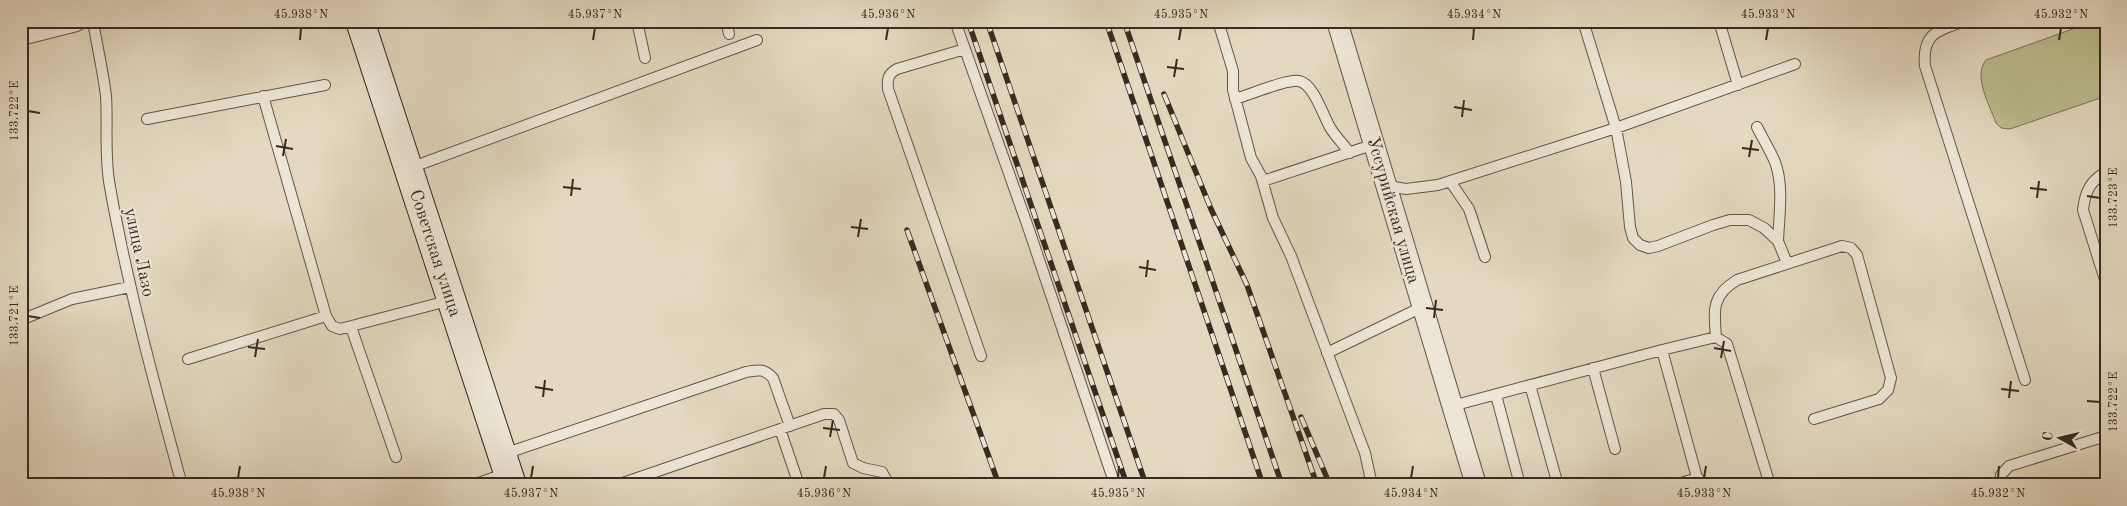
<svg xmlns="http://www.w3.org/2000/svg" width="2127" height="506" viewBox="0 0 2127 506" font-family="'Old Standard TT',serif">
  <rect width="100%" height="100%" fill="#e4d9c0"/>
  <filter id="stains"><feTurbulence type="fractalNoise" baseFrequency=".004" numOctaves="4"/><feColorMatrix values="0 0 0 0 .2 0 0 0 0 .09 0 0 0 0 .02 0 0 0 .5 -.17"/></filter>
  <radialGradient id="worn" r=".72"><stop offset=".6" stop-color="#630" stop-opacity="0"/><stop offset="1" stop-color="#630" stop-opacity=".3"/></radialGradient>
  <path fill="#bcbd8d" stroke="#7a7457" d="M2095 21H2106V96L2010 129 2001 128 1996 123C1989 104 1973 76 1986 60Z"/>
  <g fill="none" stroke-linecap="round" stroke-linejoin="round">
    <g stroke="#635649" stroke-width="12">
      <path id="service" d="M93 21C97 46 103 71 106 96 108 126 104 156 110 187 128 288 155 386 182 485
        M637 21 645 58
        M726 21 729 34
        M955 21 1028 227 1115 485
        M1218 21 1233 71V90L1251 158 1261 176 1273 218 1291 256 1365 453 1372 485
        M1583 21 1616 128 1626 182 1630 227 1633 238 1640 245 1649 248 1658 246 1713 225 1730 220H1749L1764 228 1778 241 1787 263
        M1719 21 1738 85
        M1965 21C1937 31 1922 33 1925 66L2025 380
        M965 49 897 69C888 74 887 79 888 89L981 356
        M263 96 326 316
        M1235 99C1249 95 1286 79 1299 81 1314 84 1323 116 1331 129 1336 137 1344 145 1350 153
        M147 119 325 85
        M1757 127C1763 139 1770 150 1775 162 1784 186 1779 216 1778 241
        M410 168 757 40
        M2106 172C2090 181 2085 192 2083 210L2106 283
        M1263 181 1375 144
        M1450 181 1469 209 1485 257
        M1388 186 1406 189 1438 185 1616 128 1795 64
        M21 320 72 299 130 287
        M351 327 396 457
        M1716 337C1714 310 1711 296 1737 280L1842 246 1851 248 1857 255 1891 378 1888 390 1879 399 1814 419
        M1662 350 1716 337 1727 344 1770 485
        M1327 353 1422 307
        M188 359 326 316 332 326 340 329 451 300
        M1593 368 1615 449
        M1530 385 1558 485
        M1496 395 1520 485
        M1452 406 1662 350 1699 485
        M780 429 799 485
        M504 454 746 372C758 370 764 368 773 378L790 426
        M473 485 507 473
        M617 485 824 414H834L839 420 853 463 863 468 882 472 889 485
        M1674 485 1698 478
        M2000 485 2001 475 2009 466 2106 436"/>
    </g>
    <g stroke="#635649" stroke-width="22">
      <path id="minor" d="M1337 21 1476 485
        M21 35 76 21"/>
    </g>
    <g stroke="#382a21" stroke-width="30">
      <path id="secondary" d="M360 21 512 485"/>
    </g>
    <use href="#service" stroke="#ede6d6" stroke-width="10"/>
    <use href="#minor" stroke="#ede6d6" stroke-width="20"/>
    <use href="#secondary" stroke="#ede6d6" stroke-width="28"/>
    <g stroke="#382a21" stroke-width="5.5">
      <path id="rail" d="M968 21 1127 485
        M987 21 1146 485
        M1106 21 1263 485
        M1124 21 1282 485
        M1164 94 1211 209 1247 285 1317 485
        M907 230 999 485
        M1301 417 1330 485"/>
    </g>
    <use href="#rail" stroke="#ede6d6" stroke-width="4" stroke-dasharray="11" stroke-linecap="butt"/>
  </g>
  <path fill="none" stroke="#382a21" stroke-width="2" d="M300 40 301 28M593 40 595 28M886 40 888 28M1179 40 1181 28M1473 40 1474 28M1766 40 1768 28M2059 40 2061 28M1167 67 1184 69M1174 77 1177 59M1454 107 1472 110M28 111 40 113M1462 117 1464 100M276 146 293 149M1742 148 1759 150M283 156 286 139M1749 157 1752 140M563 187 581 189M2030 188 2047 190M571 196 573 179M2087 196 2100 198M2037 198 2039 181M851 227 868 229M858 237 861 219M1139 267 1156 270M1146 277 1148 260M1426 308 1443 310M28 316 40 318M1434 318 1436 300M248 347 265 349M1714 348 1731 351M255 357 258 339M1721 358 1724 341M535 387 553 390M2001 389 2019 391M543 397 545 380M2009 398 2011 381M2087 401 2100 402M823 428 840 430M830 437 833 420M238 478 240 466M531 478 533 466M824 478 826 466M1118 478 1119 466M1411 478 1413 466M1704 478 1706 466M1998 478 1999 466"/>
  <g text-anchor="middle" stroke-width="4" stroke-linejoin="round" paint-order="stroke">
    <g font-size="18" fill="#382a21" stroke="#ede6d6">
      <text transform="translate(1394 210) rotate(74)" y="6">Уссурийская улица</text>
      <text transform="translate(140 252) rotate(78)" y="6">улица Лазо</text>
      <text transform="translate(436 253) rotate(72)" y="6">Советская улица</text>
    </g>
  </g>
  <rect width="2127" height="506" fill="none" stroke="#e4d9c0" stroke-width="55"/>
  <g transform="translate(2060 438) rotate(278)" stroke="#ede6d6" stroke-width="4" paint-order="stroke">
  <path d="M0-4L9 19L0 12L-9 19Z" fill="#382a21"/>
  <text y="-8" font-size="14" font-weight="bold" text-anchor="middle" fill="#382a21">С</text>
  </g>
  <rect x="28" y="28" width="2072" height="450" fill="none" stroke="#382a21" stroke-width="2"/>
  <g font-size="12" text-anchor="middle" fill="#382a21">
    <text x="301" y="18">45.938°N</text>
    <text x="595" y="18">45.937°N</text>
    <text x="888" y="18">45.936°N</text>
    <text x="1181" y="18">45.935°N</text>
    <text x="1474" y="18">45.934°N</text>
    <text x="1768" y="18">45.933°N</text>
    <text x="2061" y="18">45.932°N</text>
    <text transform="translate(14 111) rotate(-90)" y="4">133.722°E</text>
    <text transform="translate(2113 198) rotate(-90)" y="4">133.723°E</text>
    <text transform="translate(14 316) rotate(-90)" y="4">133.721°E</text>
    <text transform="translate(2113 402) rotate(-90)" y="4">133.722°E</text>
    <text x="238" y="497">45.938°N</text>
    <text x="531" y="497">45.937°N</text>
    <text x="824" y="497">45.936°N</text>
    <text x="1118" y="497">45.935°N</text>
    <text x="1411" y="497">45.934°N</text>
    <text x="1704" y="497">45.933°N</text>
    <text x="1998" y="497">45.932°N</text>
  </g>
  <rect width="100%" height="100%" filter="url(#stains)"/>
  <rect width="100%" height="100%" fill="url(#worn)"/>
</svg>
